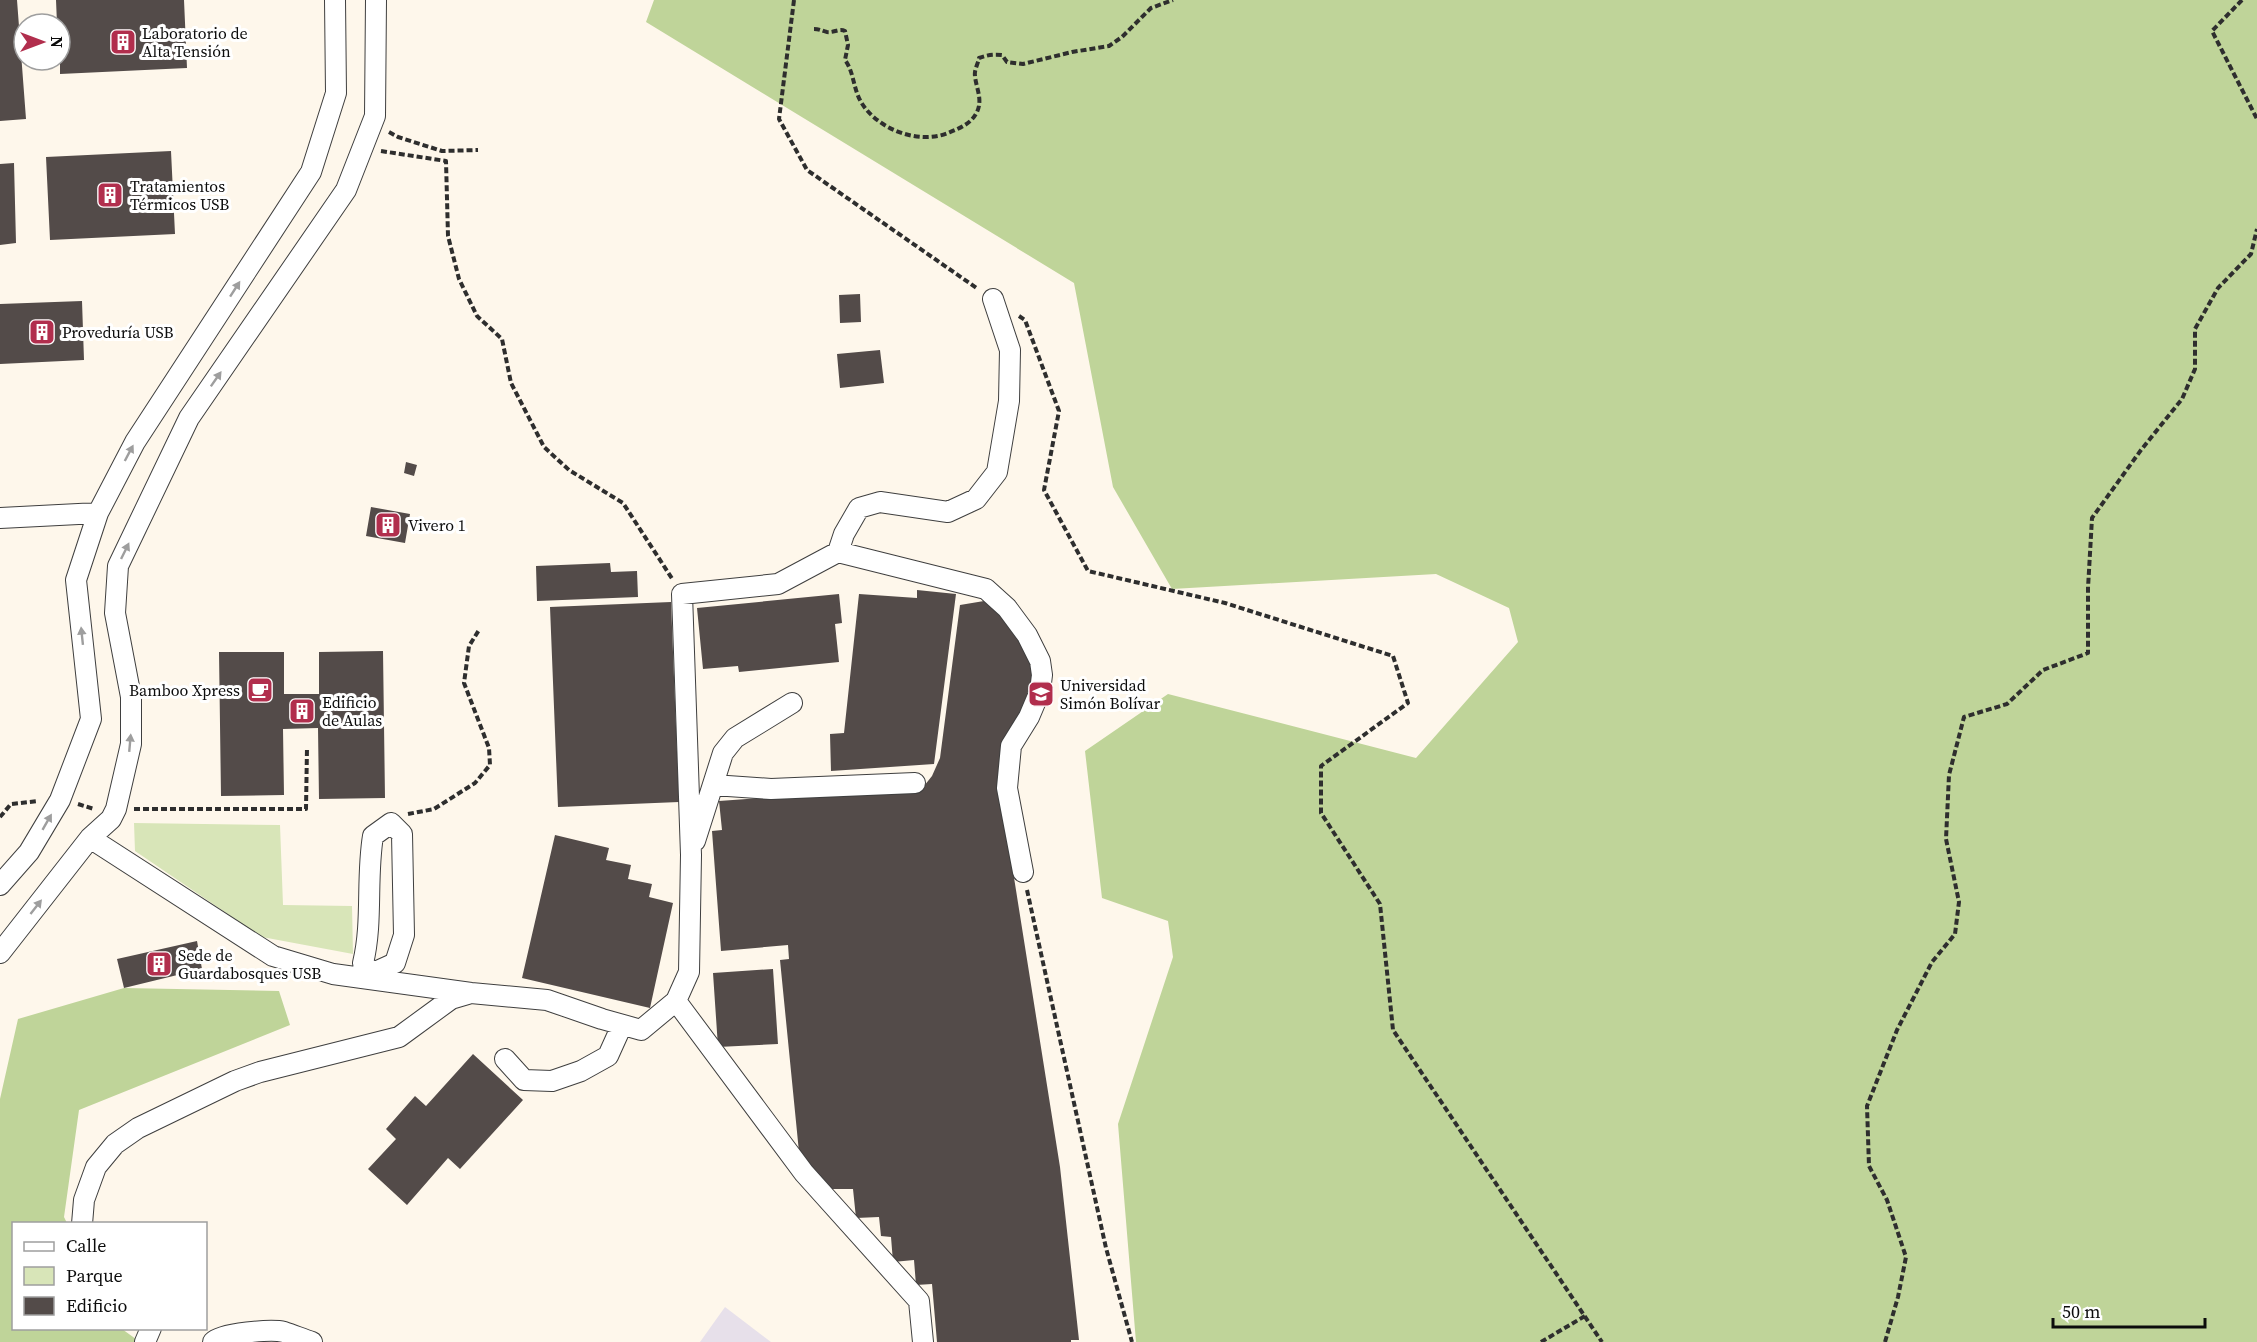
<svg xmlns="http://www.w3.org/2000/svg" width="2257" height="1342" viewBox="0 0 2257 1342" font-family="'Source Serif 4',serif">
  <rect width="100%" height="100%" fill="#fef7eb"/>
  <path fill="#e7e0ea" d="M725 1307 771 1342H700Z"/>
  <path fill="#d8e5b8" d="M134 823 280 825 283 905 352 906 353 954 235 932 238 921 135 851Z"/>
  <path fill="#bfd499" d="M654 0H2257V1342H1136L1118 1124 1173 957 1168 921 1102 898 1085 751 1168 694 1416 758 1518 642 1509 608 1436 574 1172 589 1113 487 1074 283 646 22Z
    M124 988 279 991 290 1025 79 1110 64 1217 67 1223 14 1224V1328L122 1329 140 1342H0V1099L18 1019Z"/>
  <path fill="#534b49" d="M0 0H17L26 119 0 121Z
    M56 0H184L187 68 60 74V24H57Z
    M171 151 175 234 50 240 46 157Z
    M14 163 16 243 0 245V164Z
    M860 294 861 322 840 323 839 295Z
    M82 301 84 360 0 364V304Z
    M880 350 884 383 840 388 837 354Z
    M406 462 417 465 414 476 404 473Z
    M371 507 410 514 405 543 366 536Z
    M610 563 611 572 637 571 638 597 537 601 536 566Z
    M917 590 956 594 934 764 831 771 830 734 844 733 859 594 917 598Z
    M839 594 842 623 835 624 839 662 739 672 738 666 703 669 697 608Z
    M990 600 1014 631 1031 663V681L1025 702 1001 760 998 777 1060 1167 1079 1340H1071V1342H937L932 1284 916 1285 914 1260 893 1262 891 1237 881 1236 879 1217 856 1218 853 1189H825L799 1152 780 960 789 959 788 945 721 951 712 831 722 830 719 801 924 786 932 776 940 758 960 605Z
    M671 602 679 802 558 807 550 607Z
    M383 651 385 798 319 799 318 728 283 729 284 795 221 796 219 652H284V694H319V652Z
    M555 835 609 848 606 860 631 865 628 879 652 884 649 897 673 903 650 1008 522 978Z
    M197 941 202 969 124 988 117 959Z
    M773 969 778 1044 718 1047 713 973Z
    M473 1054 523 1100 460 1169 448 1158 407 1205 368 1169 396 1139 386 1129 415 1096 426 1106Z"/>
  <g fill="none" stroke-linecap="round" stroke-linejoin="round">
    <g stroke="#3f3f3f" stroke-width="22">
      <path id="minor" d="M0 518 98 513
        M838 552 844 534 859 508 880 502 948 512 976 499 997 472 1009 401 1010 350 993 299
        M713 785 771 789 915 783
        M90 838 273 956 333 974 471 993 547 1000 602 1019 641 1030 676 1001 689 972 691 855 682 594 778 584 838 552 986 589 1007 608 1027 635 1040 661 1042 675 1040 691 1029 717 1011 746 1007 788 1023 872
        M695 841 723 753 735 738 792 703
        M0 885 29 852 60 800 91 719 76 580 98 513 135 442 311 172 336 93 335 0
        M0 953 90 838 111 819 116 809 131 744V697L115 613 118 566 189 418 346 190 375 116 376 0
        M362 978 395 963 404 935 402 834 391 823 373 836C366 878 373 922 363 963L369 970 375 972
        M676 1001 804 1173 919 1301 923 1342
        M505 1059 524 1080 552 1081 581 1071 608 1056 622 1025
        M82 1224 84 1200 96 1167 115 1144 138 1128 235 1081 260 1072 399 1037 451 999 468 994
        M145 1342 151 1328
        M213 1342C221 1333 272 1329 284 1332 293 1335 303 1339 312 1342"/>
    </g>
    <path stroke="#2e2e2e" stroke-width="4" stroke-dasharray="6 3" stroke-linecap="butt" d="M794 0 779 119 807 170 978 289
      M2242 0 2212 31 2257 119
      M814 29C820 29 822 31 827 32 834 33 839 28 845 31L848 45 845 60C854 72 853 88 861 102 877 129 918 145 948 133 960 128 971 124 977 112 983 99 976 88 975 76 974 70 978 64 979 58 988 55 993 54 1002 55L1007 62 1023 64 1072 52 1109 46 1122 37 1151 8 1173 0
      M389 132 398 137 442 151 478 150
      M381 151 446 161 448 236 459 279 477 316 502 339 511 383 544 447 569 470 623 503 673 580
      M1019 316 1025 320 1059 411 1044 490 1088 571 1225 603 1393 656 1408 703 1321 766V813L1380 904 1393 1030 1602 1342
      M78 804 94 809
      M134 809H306L307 748
      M408 814 434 809 475 783 490 765 489 748 464 683 469 646 479 630
      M0 817 11 804 38 801
      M1027 890 1106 1248 1132 1342
      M1541 1342 1585 1316
      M1885 1342 1898 1297 1906 1257 1887 1200 1869 1166 1867 1106 1897 1030 1932 962 1955 934 1959 902 1946 839 1949 775 1964 717 2007 704 2043 670 2088 653V588L2092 518 2141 450 2182 399 2195 369V329L2218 288 2251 254 2257 229"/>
    <use href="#minor" stroke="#fff" stroke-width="20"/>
  </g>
  <defs><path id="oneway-solid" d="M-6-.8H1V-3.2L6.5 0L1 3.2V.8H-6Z" transform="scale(1.5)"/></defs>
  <g fill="#9e9e9e">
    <use href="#oneway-solid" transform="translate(235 289) rotate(-57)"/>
    <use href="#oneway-solid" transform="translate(216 379) rotate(-55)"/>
    <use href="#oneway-solid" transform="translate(129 453) rotate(-62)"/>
    <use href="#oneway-solid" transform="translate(125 551) rotate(-64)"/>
    <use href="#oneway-solid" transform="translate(82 636) rotate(-96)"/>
    <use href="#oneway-solid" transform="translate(130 743) rotate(-85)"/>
    <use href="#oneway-solid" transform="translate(47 822) rotate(-60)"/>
    <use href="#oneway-solid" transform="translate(36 907) rotate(-52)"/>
  </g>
  <defs>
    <g id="building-square" transform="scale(1.35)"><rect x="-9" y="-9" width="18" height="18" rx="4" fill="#b12e4d" stroke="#fff"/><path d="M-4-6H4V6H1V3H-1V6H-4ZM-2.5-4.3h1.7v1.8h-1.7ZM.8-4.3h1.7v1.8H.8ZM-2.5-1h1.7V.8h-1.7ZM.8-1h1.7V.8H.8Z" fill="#fff"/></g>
    <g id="cafe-square" transform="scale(1.35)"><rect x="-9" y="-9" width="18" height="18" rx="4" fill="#b12e4d" stroke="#fff"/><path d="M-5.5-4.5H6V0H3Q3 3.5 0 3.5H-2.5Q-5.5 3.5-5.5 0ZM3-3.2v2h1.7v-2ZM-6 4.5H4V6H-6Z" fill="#fff"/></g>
    <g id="university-square" transform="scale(1.35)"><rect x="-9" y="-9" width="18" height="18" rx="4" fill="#b12e4d" stroke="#fff"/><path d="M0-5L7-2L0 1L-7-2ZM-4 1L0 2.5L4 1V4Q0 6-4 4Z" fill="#fff"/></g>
  </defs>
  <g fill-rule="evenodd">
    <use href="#building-square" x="123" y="42"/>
    <use href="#building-square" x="110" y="195"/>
    <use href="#building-square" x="42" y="332"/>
    <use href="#building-square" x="388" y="525"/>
    <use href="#cafe-square" x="260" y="690"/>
    <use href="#university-square" x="1041" y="694"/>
    <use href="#building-square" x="302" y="711"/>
    <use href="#building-square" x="159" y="964"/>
  </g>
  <g text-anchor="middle" stroke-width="6" stroke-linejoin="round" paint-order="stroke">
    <g font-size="16" fill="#0c0c0c" stroke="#fff" text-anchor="start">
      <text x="142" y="39">Laboratorio de<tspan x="142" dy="18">Alta Tensión</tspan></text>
      <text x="130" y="192">Tratamientos<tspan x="130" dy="18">Térmicos USB</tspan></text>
      <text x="62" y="338">Proveduría USB</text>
      <text x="408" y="531">Vivero 1</text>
      <text x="1060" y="691">Universidad<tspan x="1060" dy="18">Simón Bolívar</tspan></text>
      <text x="240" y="696" text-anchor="end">Bamboo Xpress</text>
      <text x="322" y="708">Edificio<tspan x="322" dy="18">de Aulas</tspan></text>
      <text x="178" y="961">Sede de<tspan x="178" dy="18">Guardabosques USB</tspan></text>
    </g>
  </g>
  <rect x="12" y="1222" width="195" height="108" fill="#ffffff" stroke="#9e9e9e" stroke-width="1.5"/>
  <rect x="24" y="1242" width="30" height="9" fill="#ffffff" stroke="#9e9e9e" stroke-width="1.5"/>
  <text x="66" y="1252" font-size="18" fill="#0c0c0c">Calle</text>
  <rect x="24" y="1267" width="30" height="18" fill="#d8e5b8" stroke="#9e9e9e" stroke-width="1.5"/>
  <text x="66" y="1282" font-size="18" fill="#0c0c0c">Parque</text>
  <rect x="24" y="1297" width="30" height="18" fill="#534b49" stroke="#9e9e9e" stroke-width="1.5"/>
  <text x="66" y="1312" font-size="18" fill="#0c0c0c">Edificio</text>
  <g transform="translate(42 42) rotate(90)"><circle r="28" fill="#ffffff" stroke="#9e9e9e" stroke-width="1.5"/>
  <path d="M0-4.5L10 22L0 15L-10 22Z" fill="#b12e4d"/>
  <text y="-9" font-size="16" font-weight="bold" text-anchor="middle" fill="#0c0c0c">N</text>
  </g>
  <path d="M2053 1318v9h152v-9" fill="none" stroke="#0c0c0c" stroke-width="3"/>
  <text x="2062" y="1318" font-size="18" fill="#0c0c0c" stroke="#ffffff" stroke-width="4.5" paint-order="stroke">50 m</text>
</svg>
